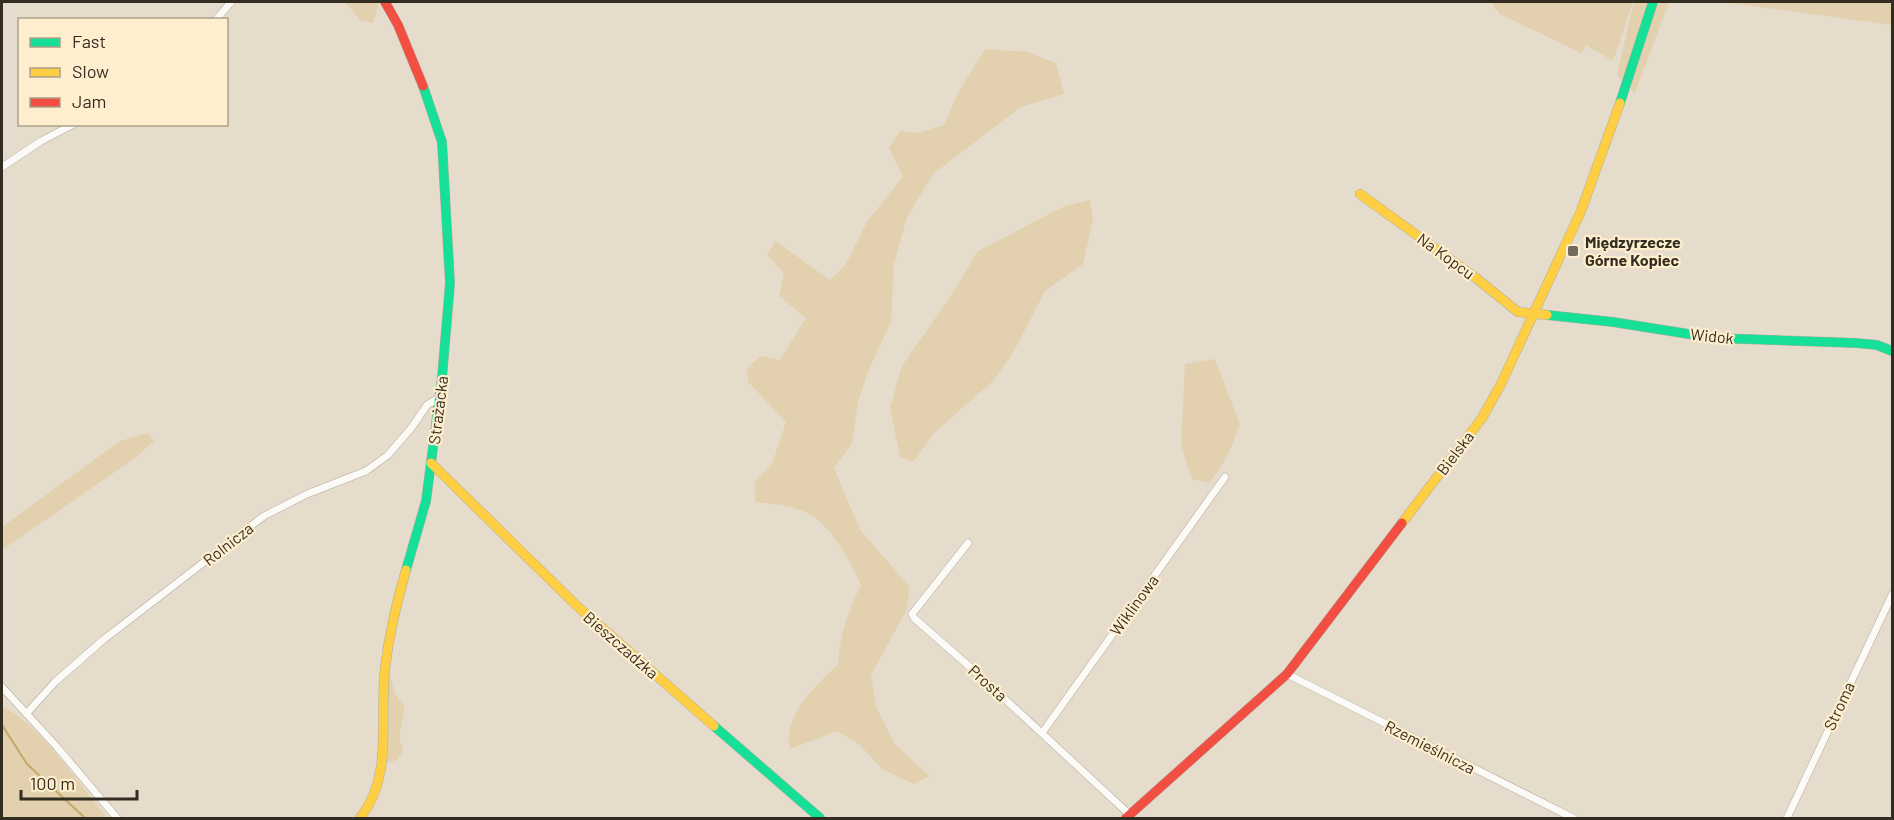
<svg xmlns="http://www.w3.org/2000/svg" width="1894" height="820" viewBox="0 0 1894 820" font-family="Barlow,sans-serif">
  <rect width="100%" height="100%" fill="#e6dccc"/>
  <path fill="#e2d0af" d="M345 2H379L373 23 361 21Z
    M1491 2H1633L1613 61 1586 45 1581 53 1500 14Z
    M1634 2H1669L1635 93 1617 75Z
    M1722 2H1892V25Z
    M985 49 1027 52 1056 63 1064 94 1021 107 933 174 907 217 894 264 891 321 868 372 858 402 852 443 834 468 860 530 910 587 906 611 871 675 876 707 894 743 929 776 914 784 882 769 860 745 837 731 790 749C782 715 816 686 838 664 840 634 848 612 861 585 852 564 835 534 817 519 801 506 775 504 755 502V481L772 464 786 422 748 382 747 368 761 356 780 360 806 318 779 296 784 273 767 255 775 241 830 280 846 264 867 222 903 176 889 148 900 131 918 133 944 125 958 93Z
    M1090 200 1093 218 1083 264 1045 291 1013 353 993 381 935 432 913 462 900 457 890 408 902 366 950 297 978 251 1065 206Z
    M1215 359 1240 425 1227 457 1209 483 1192 479 1181 446 1185 364Z
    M148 433 154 441 135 458 2 550V527L120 441Z
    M388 668 395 694 405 707 399 736 403 751 397 760 385 763Z
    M2 707C36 719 83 789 107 818H2Z"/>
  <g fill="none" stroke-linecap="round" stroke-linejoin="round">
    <path stroke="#c5a868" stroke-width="2" d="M2 725 27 764 85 818"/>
    <g stroke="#b2aa9e" stroke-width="8">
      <path id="street" d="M216 20 231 2
        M2 167 41 141 74 124
        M968 543 912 614 914 618 979 675 1130 815
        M1287 674 1573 818
        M2 687 57 747 117 818
        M27 713 55 682 103 640 264 516 307 494 366 471 388 455 412 427 427 405 440 397
        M1042 733 1225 477
        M1787 818 1892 595"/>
    </g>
    <g stroke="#b2aa9e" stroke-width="10">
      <path id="fast" d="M1620 103 1653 2
        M1547 315 1613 322 1714 338 1856 343 1877 345 1892 351
        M406 570 426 501 442 378 450 283 442 142 423 86
        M714 726 820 818"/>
    </g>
    <g stroke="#b2aa9e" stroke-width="10">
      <path id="slow" d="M1360 194 1476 278 1518 312 1547 315
        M431 463 577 606 714 726
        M1402 523 1482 418 1501 384 1581 211 1620 103
        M360 818C394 776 379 719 385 668 389 636 397 601 406 570"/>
    </g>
    <g stroke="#b2aa9e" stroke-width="10">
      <path id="jam" d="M385 2 398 25 423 86
        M1126 818 1287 674 1402 523"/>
    </g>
    <use href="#street" stroke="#fbfaf7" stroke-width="7"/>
    <use href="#fast" stroke="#16e098" stroke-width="9"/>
    <use href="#slow" stroke="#ffcf43" stroke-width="9"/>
    <use href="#jam" stroke="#f24e42" stroke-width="9"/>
  </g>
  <rect fill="#726a5d" stroke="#feeece" stroke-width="2" x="1567" y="245" width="12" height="12" rx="3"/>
  <g text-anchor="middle" stroke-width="4.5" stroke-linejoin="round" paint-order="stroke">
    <g font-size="16" font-weight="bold" fill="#332d21" stroke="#feeece" text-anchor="start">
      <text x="1585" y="248">Międzyrzecze<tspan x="1585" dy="18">Górne Kopiec</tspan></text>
    </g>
    <g font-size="16" fill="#332d21" stroke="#feeece">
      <text transform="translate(1446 256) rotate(36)" y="6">Na Kopcu</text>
      <text transform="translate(1712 336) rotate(6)" y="6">Widok</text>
      <text transform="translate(438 410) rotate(-83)" y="6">Strażacka</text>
      <text transform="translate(1455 453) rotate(-53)" y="6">Bielska</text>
      <text transform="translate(228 544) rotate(-38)" y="6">Rolnicza</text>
      <text transform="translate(1134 605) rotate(-54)" y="6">Wiklinowa</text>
      <text transform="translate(621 645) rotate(41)" y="6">Bieszczadzka</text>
      <text transform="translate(988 683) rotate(42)" y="6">Prosta</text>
      <text transform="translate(1839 706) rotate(-65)" y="6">Stroma</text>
      <text transform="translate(1430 747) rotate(27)" y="6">Rzemieślnicza</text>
    </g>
  </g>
  <rect width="1894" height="820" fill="none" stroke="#332d21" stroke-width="6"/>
  <rect x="18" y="18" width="210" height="108" fill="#feeece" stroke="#ada189" stroke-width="1.5"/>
  <rect x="30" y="38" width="30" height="9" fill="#16e098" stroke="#ada189" stroke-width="1.5"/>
  <text x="72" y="48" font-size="18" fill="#332d21">Fast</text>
  <rect x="30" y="68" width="30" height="9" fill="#ffcf43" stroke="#ada189" stroke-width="1.5"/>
  <text x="72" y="78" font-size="18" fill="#332d21">Slow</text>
  <rect x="30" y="98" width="30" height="9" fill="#f24e42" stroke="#ada189" stroke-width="1.5"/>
  <text x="72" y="108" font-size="18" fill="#332d21">Jam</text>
  <path d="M21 790v9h116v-9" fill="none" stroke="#332d21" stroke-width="3"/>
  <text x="30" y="790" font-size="18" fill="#332d21" stroke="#feeece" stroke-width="4.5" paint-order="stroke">100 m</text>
</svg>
